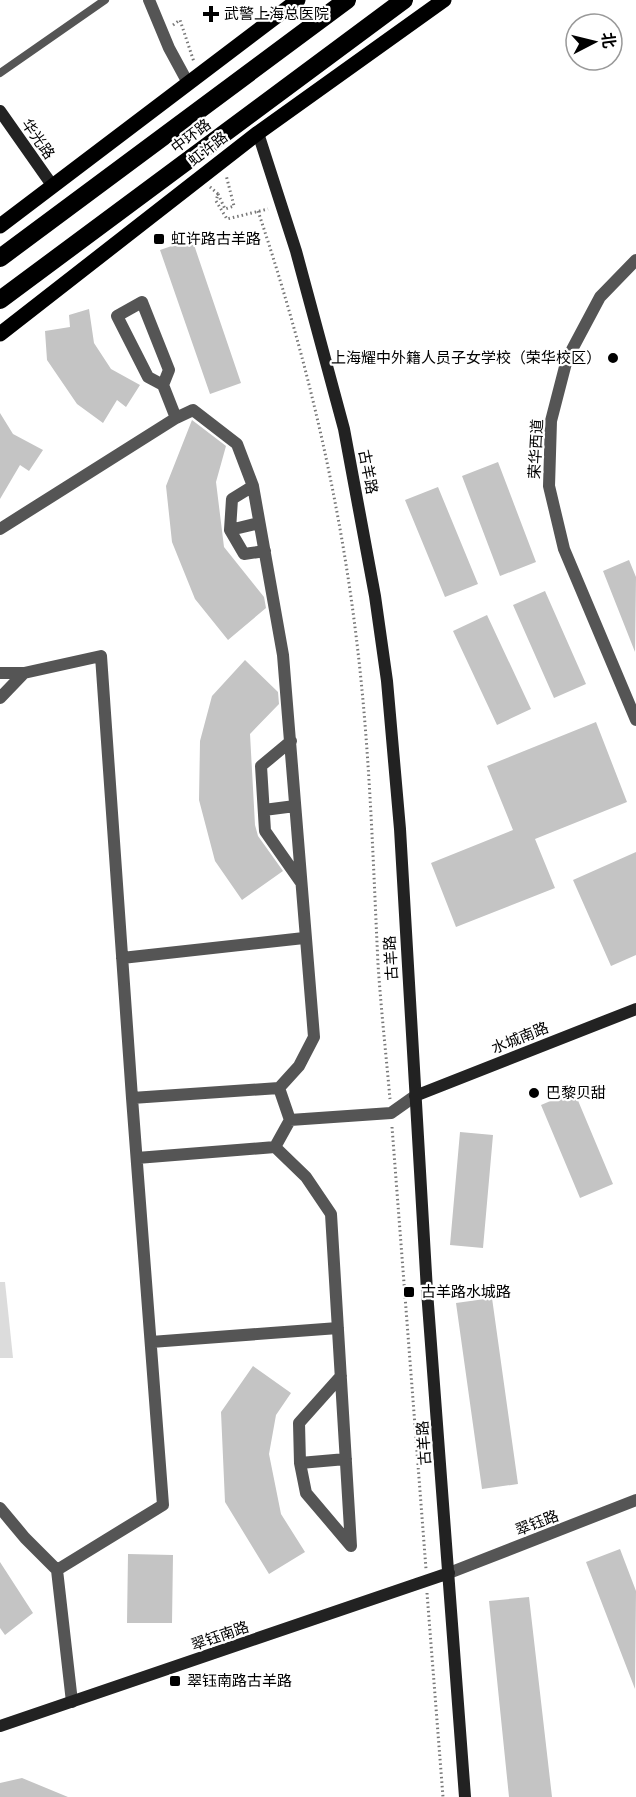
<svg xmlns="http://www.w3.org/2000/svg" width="636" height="1797" viewBox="0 0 636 1797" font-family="'Titillium Web','Noto Sans SC',sans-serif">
  <rect width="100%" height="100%" fill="#fff"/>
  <path fill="#dcdcdc" d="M0 1282H5L13 1358H0Z"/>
  <path fill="#c4c4c4" d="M192 239 241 383 210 394 160 250Z
    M89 309 94 343 111 369 140 385 126 407 117 400 103 423 77 404 47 360 45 331 70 327 69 315Z
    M0 413 13 434 43 450 29 471 20 465 0 499Z
    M192 420 226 446 216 482 224 547 264 597 266 608 228 640 195 599 172 542 166 486Z
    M498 462 536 562 500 576 462 476Z
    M438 487 478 584 445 597 405 500Z
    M629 560 636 577 635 652 603 571Z
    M545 591 586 684 554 698 513 605Z
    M487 615 531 709 497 725 453 631Z
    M245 660 278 692 279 704 250 734 255 825 258 836 283 871 242 900 215 861 199 800 200 741 212 696Z
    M596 722 627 802 535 839 555 888 456 927 431 863 513 830 487 766Z
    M636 852V955L611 966 573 880Z
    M574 1091 613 1184 580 1198 541 1105Z
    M460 1132 493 1135 483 1248 450 1245Z
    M492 1298 518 1484 482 1489 456 1303Z
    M253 1366 291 1393 276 1415 269 1454 281 1514 305 1552 269 1574 225 1502 221 1412Z
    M620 1549 636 1591 635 1689 586 1562Z
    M128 1554 173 1555 172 1623H127Z
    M0 1562 33 1613 5 1635 0 1628Z
    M529 1597 552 1797H509L489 1601Z
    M22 1778 68 1797H0V1783Z"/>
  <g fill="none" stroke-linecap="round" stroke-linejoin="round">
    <path stroke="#777" stroke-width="3" stroke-dasharray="1.5 3" stroke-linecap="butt" d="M173 25 180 20 194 62
      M210 187 218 194 216 201 227 219 268 209
      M218 194 225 209 234 206 226 175
      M258 211C306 354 341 502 358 652 370 756 373 860 378 964 381 1009 386 1054 390 1099
      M392 1127 426 1569
      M427 1593 443 1797"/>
    <path stroke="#555" stroke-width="8" d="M0 73 105 0"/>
    <path stroke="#555" stroke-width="12" d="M149 0 169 48 188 83
      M636 260 600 297 567 359 551 421 549 486 564 549 636 720
      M163 385 148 377 117 316 142 302 169 370 163 385 176 418
      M253 486 232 499 230 530 244 554 265 551
      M0 529 176 418 193 410 237 444 253 486 283 655 314 1037 299 1066 279 1088
      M230 530 259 523
      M0 673H24
      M0 698 24 673 101 656 132 1098 279 1088 290 1120 391 1113 415 1096
      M291 741 261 766 265 831 300 881
      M264 810 295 806
      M122 958 304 938
      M275 1147 306 1177 331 1214 351 1546 306 1493 300 1463 299 1423 341 1376
      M137 1158 275 1147 290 1120
      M151 1342 338 1328
      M300 1463 346 1459
      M0 1508 25 1538 57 1570 72 1702
      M57 1570 163 1505 132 1098
      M449 1573 636 1500"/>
    <path stroke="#222" stroke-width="12" d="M0 111 52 185
      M258 133 296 251 344 429 375 596 387 681 400 829 427 1291 465 1797
      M415 1096 636 1009
      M0 1726 449 1573"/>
    <path stroke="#000" stroke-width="15" d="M0 226 298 0
      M0 334 258 133 444 0"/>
    <path stroke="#000" stroke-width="18" d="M0 258 347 0
      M0 300 404 0"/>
  </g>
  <g fill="#000" stroke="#fff" stroke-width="2">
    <path d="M208 5h6v6h6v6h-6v6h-6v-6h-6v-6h6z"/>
    <rect x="153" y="233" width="12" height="12" rx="3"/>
    <circle cx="613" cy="358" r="6"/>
    <circle cx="534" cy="1093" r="6"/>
    <rect x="403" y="1286" width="12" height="12" rx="3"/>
    <rect x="169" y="1675" width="12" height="12" rx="3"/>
  </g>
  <g text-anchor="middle" stroke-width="4.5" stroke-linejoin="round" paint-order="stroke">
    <g font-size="15" fill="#000" stroke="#fff" text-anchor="start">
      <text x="224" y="19">武警上海总医院</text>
      <text x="171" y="244">虹许路古羊路</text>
      <text x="601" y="363" text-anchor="end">上海耀中外籍人员子女学校（荣华校区）</text>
      <text x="546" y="1098">巴黎贝甜</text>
      <text x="421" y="1297">古羊路水城路</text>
      <text x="187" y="1686">翠钰南路古羊路</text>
    </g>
    <g font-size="15" fill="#000" stroke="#fff">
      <text transform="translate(191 136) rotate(-37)" y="5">中环路</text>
      <text transform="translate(38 139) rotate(55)" y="5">华光路</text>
      <text transform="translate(208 149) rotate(-38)" y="5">虹许路</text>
      <text transform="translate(536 449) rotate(-87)" y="5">荣华西道</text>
      <text transform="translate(368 472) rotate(79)" y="5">古羊路</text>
      <text transform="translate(391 958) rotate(-93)" y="5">古羊路</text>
      <text transform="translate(520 1038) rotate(-22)" y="5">水城南路</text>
      <text transform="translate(424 1443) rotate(-94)" y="5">古羊路</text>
      <text transform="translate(537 1523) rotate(-21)" y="5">翠钰路</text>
      <text transform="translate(220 1636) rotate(-19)" y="5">翠钰南路</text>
    </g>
  </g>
  <g transform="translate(594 42) rotate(83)"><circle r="28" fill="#ffffff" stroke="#999999" stroke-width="1.5"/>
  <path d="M0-4.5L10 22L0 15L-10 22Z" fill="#000000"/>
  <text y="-9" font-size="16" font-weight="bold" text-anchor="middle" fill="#000000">北</text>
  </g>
</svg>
